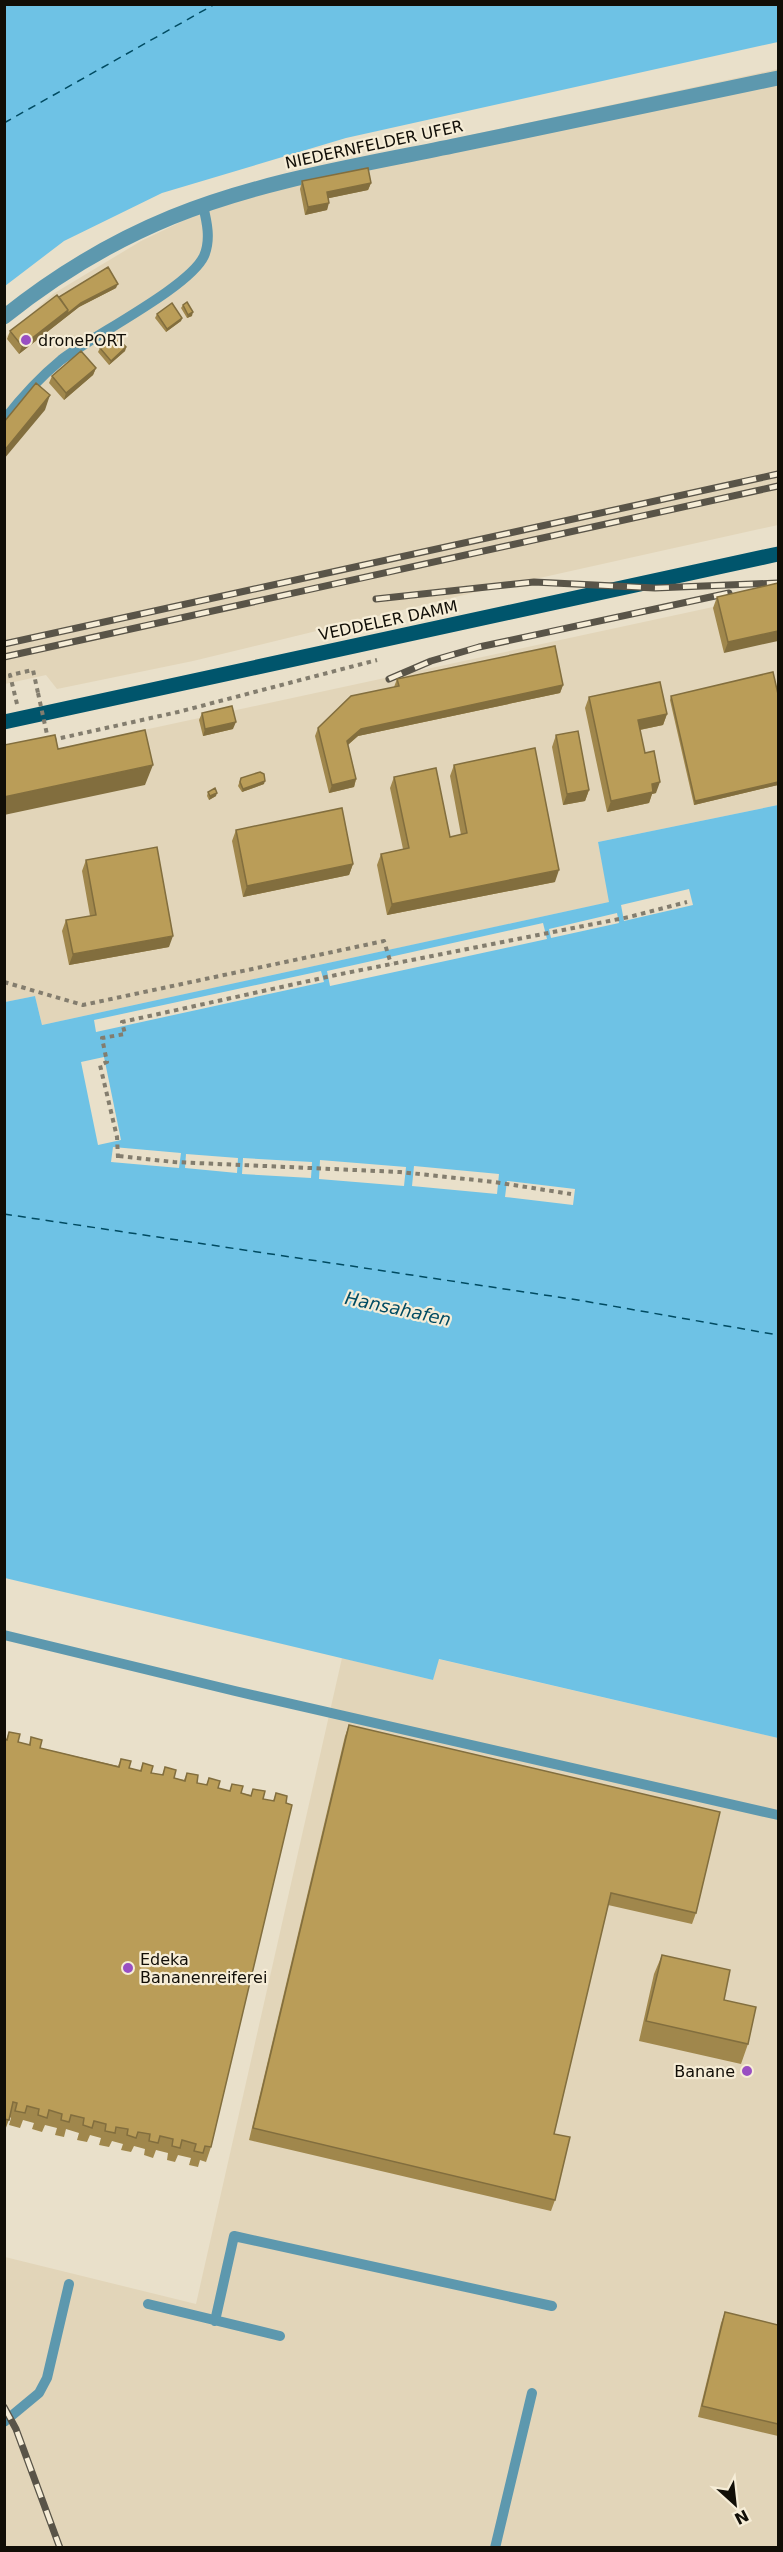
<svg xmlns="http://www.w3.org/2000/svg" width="783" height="2552" viewBox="0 0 783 2552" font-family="'DejaVu Sans',sans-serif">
  <rect width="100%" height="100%" fill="#e9e0ca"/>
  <path fill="#e2d5b9" d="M778 69V525L472 593 193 661 57 689 46 675 5 684 4 338 53 294 141 241 275 177Z
    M778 593V805L598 842 610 902 42 1025 35 996 5 1002V760Z
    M342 1658 433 1680 438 1659 778 1738V2547L5 2548V2257L196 2304Z"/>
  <path fill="#6ec2e5" d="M5 4H778V42L346 138 162 193 64 241 5 286Z
    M778 805V1738L439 1659 433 1680 5 1578V1002L35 996 42 1025 609 902 598 842Z"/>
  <path fill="#e9e0ca" d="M689 889 693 905 624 921 621 905Z
    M617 913 619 923 551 938 549 929Z
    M543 923 547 939 330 986 327 971Z
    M321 971 324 982 96 1032 94 1020Z
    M104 1057 121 1140 98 1145 81 1062Z
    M113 1147 181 1153 179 1168 111 1162Z
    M186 1154 238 1158 237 1173 185 1168Z
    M243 1158 312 1162 311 1178 242 1174Z
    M320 1160 406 1167 404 1186 319 1179Z
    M414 1166 499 1174 497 1194 412 1186Z
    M507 1181 575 1189 573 1205 505 1197Z"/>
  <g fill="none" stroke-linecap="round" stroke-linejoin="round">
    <path stroke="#004b62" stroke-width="1.5" stroke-dasharray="8 6" stroke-linecap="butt" d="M4 123 215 4
      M4 1214 578 1300 778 1335"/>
    <path stroke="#837d6e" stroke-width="4" stroke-dasharray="4.5 4.5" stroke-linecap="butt" d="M17 704 10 675 33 670 38 693
      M52 740 178 712 377 660
      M4 982 83 1005 384 941 391 964
      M119 1156 174 1162 400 1172 494 1182 571 1194
      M118 1158 117 1137 100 1065 107 1062 102 1038 125 1034 122 1022 336 975 629 917 687 902"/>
    <path stroke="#5d98ae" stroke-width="10" d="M4 420C21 398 39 378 61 360 92 336 190 287 204 256 211 240 207 222 203 206
      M4 1635 235 1691 778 1815
      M148 2304 280 2336
      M215 2321 234 2236 552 2306
      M4 2422 39 2393 47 2378 69 2284
      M495 2548 532 2393"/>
    <path stroke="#5d98ae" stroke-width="15" d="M4 317C55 276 111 242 172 217 263 180 362 165 458 145 565 123 672 100 778 78"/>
    <path stroke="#00556c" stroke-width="15" d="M4 722 778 554"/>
    <g stroke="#595448" stroke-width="7">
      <path id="rail" d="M376 599 534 582 655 588 778 583
        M4 644 778 474
        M4 657 778 486
        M389 679 431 661 479 647 729 593
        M4 2407 16 2429 60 2548"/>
    </g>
    <use href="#rail" stroke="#f6edd7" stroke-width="4.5" stroke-dasharray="14" stroke-linecap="butt"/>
    <path stroke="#837d6e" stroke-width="4" stroke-dasharray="4.5 4.5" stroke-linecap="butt" d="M38 693 48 739"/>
  </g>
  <path fill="#a0874c" d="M302 181 371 183 368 190 329 198 327 210 305 215 300 189Z
    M116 288 79 307 19 354 7 339 10 331 59 297Z
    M183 305 192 316 187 318 181 308Z
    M157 314 182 318 181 321 166 332 155 318Z
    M126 347 125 351 109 365 98 352 100 348Z
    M96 368 93 375 64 400 49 383 52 376Z
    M778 583 724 653 713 608 717 597Z
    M397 679 563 685 560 693 358 736 348 745 356 779 354 787 329 793 315 736 318 728 394 687Z
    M778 694V785L694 805 670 700 671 696Z
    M589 697 667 714 663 725 640 730 645 753 656 793 652 794 649 803 607 812 585 708Z
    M202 713 233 729 203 736 199 720Z
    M556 735 589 790 585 801 563 805 552 747Z
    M454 765 555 882 387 915 377 865 381 854 403 849 390 788 394 777 450 837 461 835 450 776Z
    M241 778 264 784 242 792 238 786Z
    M208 792 216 796 209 800 207 796Z
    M236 830 353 864 349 875 243 897 232 841Z
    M86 860 169 947 69 965 62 931 66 920 90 916 82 871Z
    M349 1725 696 1913 692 1924 608 1905 554 2134 555 2200 551 2211 249 2140 345 1736Z
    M9 1732 18 1742 29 1745 31 1737 40 1748 118 1766 121 1759 129 1768 140 1771 143 1763 151 1773 162 1775 165 1767 174 1778 184 1780 187 1773 197 1783 206 1785 209 1778 218 1788 230 1791 232 1784 241 1793 251 1795 253 1789 263 1799 273 1801 276 1793 211 2147 206 2162 200 2160 198 2167 189 2165 191 2158 178 2155 175 2162 167 2160 168 2153 156 2150 153 2158 144 2155 145 2149 134 2146 131 2152 121 2150 123 2144 112 2141 109 2147 99 2145 101 2138 90 2135 87 2142 77 2140 79 2133 66 2129 64 2137 55 2135 57 2128 45 2125 42 2132 32 2129 34 2123 23 2120 20 2128 9 2125 11 2118 10 2117 4 2133V1739L6 1740Z
    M662 1955 748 2044 741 2064 639 2041 654 1974Z
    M725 2312 778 2325V2436L698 2417 721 2323Z"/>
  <path fill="#826e3e" d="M371 183 368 190 325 199 327 192Z
    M329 203 327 210 305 215 308 207Z
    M118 284 116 288 79 307 19 354 22 346 68 310Z
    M193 312 192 316 187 318 188 315Z
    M182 318 181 321 166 332 167 329Z
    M126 347 125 351 109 365 111 361Z
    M96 368 93 375 64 400 66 393Z
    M50 395 45 410 4 459V451Z
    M778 631V641L724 653 728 642Z
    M563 685 560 693 358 736 344 748 347 741 361 729Z
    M667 714 663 725 634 731 638 720Z
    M236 722 233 729 203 736 205 729Z
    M153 765 145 785 4 815V797Z
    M356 779 354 787 329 793 332 785Z
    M265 781 264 784 242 792 243 789Z
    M660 782 656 793 652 794 649 803 607 812 611 801 652 784Z
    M778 782V785L694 805 695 801Z
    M589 790 585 801 563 805 567 794Z
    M217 793 216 796 209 800 210 796Z
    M353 864 349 875 243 897 247 886Z
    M559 870 555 882 387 915 392 904Z
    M173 936 169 947 69 965 73 954Z"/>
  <path fill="#ba9d58" stroke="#826e3e" stroke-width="1.5" d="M368 168 371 183 327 192 329 203 308 207 302 181Z
    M108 267 118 284 81 303 67 314 68 310 59 297Z
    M57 295 68 310 22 346 10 331Z
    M187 302 193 312 188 315 183 305Z
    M172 303 182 318 167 329 157 314Z
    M115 335 126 347 111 361 100 348Z
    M81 351 96 368 66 393 52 376Z
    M36 383 50 395 4 451V422Z
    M778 583V631L728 642 717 597Z
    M555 646 563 685 361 729 347 741 356 779 332 785 318 728 351 696 399 686 397 679Z
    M773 672 778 694V782L695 801 671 696Z
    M660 682 667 714 638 720 645 753 654 751 660 782 652 784 653 792 611 801 589 697Z
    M232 706 236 722 205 729 202 713Z
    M145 730 153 765 4 797V745L55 735 58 749Z
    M578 731 589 790 567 794 556 735Z
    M535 748 559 870 392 904 381 854 409 848 394 777 436 768 450 837 467 833 454 765Z
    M260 772 264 774 265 781 243 789 240 782 241 778Z
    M215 788 217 793 210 796 208 792Z
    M342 808 353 864 247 886 236 830Z
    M157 847 173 936 73 954 66 920 96 915 86 860Z
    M349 1725 720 1812 696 1913 611 1893 554 2134 570 2137 555 2200 253 2128Z
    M9 1732 20 1734 18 1742 30 1745 31 1737 42 1740 40 1748 119 1767 121 1759 131 1761 129 1768 141 1771 143 1763 153 1766 151 1773 163 1775 165 1767 176 1770 174 1778 185 1781 187 1773 198 1775 197 1783 207 1785 209 1778 220 1781 218 1788 230 1791 232 1784 243 1786 241 1793 251 1796 253 1789 265 1791 263 1799 274 1801 276 1793 287 1796 286 1803 292 1805 211 2147 205 2146 203 2153 194 2151 196 2144 182 2140 180 2148 172 2146 173 2139 160 2136 158 2143 149 2141 150 2134 138 2132 136 2138 127 2135 128 2129 116 2127 115 2133 105 2131 106 2124 94 2121 92 2128 83 2125 84 2118 71 2115 69 2122 61 2120 62 2114 49 2110 47 2118 38 2115 39 2109 27 2106 25 2113 15 2111 17 2103 13 2102 9 2120 4 2119V1739L7 1740Z
    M662 1955 730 1970 724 2000 756 2007 748 2044 646 2021Z
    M725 2312 778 2325V2424L702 2406Z"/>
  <g fill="#994fc2" stroke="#f6edd7" stroke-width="2">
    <circle cx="26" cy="340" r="6"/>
    <circle cx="128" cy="1968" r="6"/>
    <circle cx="747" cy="2071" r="6"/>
  </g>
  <g text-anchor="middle" stroke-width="4.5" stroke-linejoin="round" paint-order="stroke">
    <g font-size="16" fill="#110e07" stroke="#f6edd7">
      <text transform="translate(374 144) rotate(-12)" y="6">NIEDERNFELDER UFER</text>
      <text transform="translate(388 620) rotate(-12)" y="6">VEDDELER DAMM</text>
    </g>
    <g font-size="16" fill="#110e07" stroke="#f6edd7" text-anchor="start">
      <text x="38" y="346">dronePORT</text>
      <text x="140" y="1965">Edeka<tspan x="140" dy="18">Bananenreiferei</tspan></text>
      <text x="735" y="2077" text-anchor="end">Banane</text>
    </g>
    <g font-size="18" font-style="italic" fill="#004b62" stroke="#f6edd7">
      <text transform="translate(398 1309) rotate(12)" y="6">Hansahafen</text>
    </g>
  </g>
  <rect width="783" height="2552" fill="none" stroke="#110e07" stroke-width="12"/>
  <g transform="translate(735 2504) rotate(153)" stroke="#f6edd7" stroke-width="4.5" paint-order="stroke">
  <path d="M0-4.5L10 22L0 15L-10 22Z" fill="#110e07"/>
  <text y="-9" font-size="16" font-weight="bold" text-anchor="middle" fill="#110e07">N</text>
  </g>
</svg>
